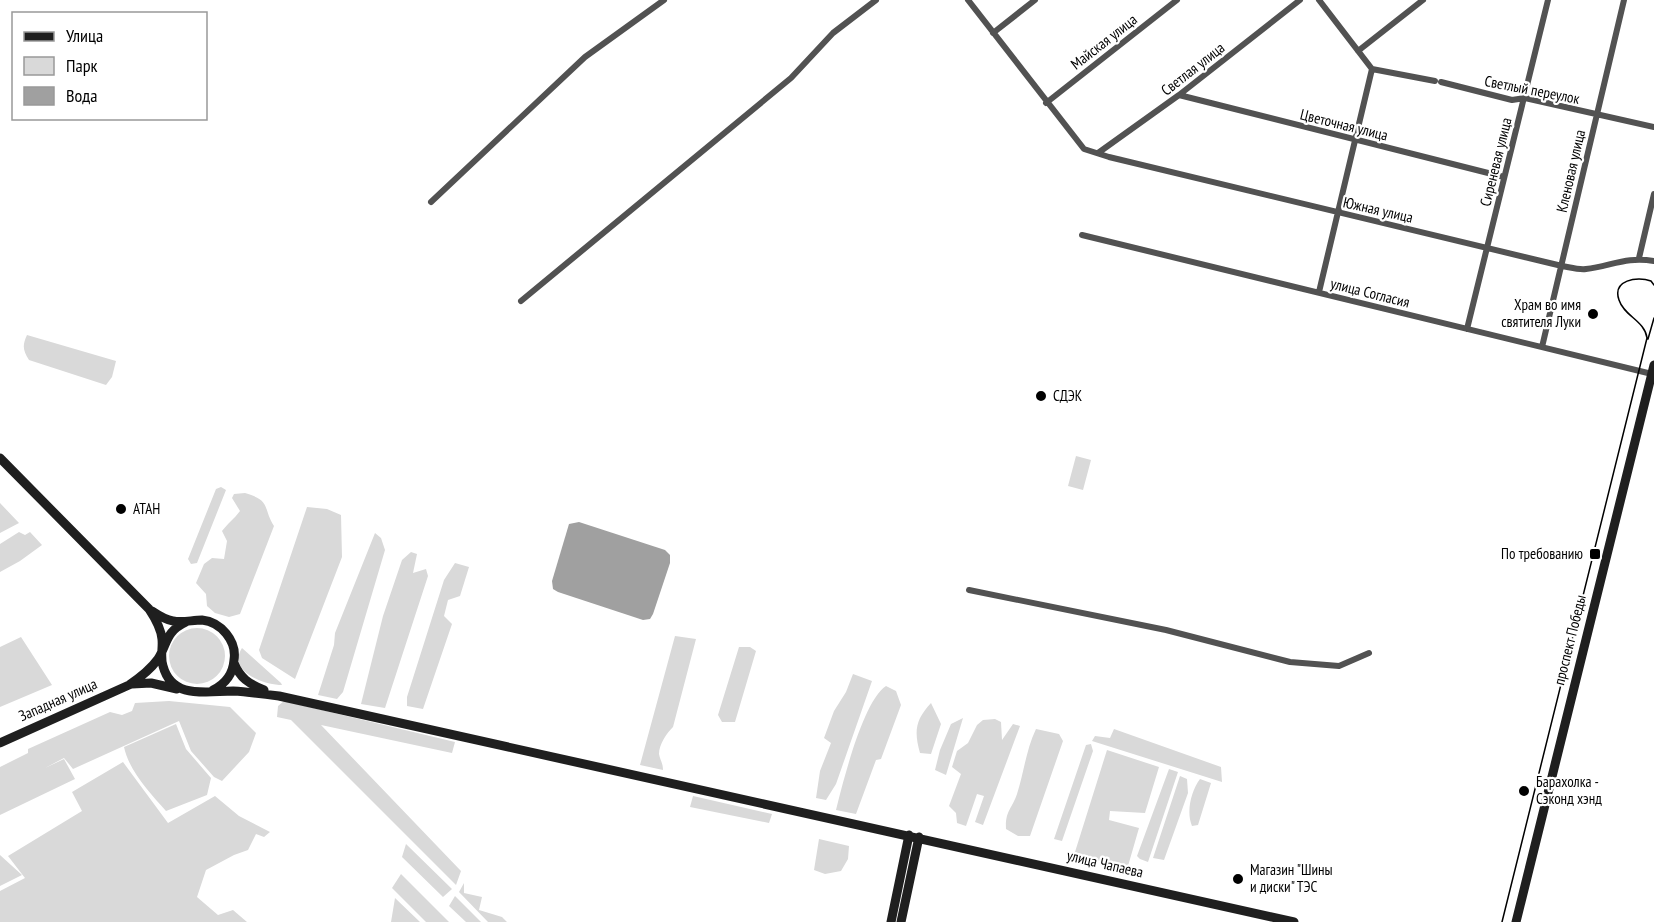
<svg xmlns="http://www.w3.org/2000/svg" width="1654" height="922" viewBox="0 0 1654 922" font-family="'PT Sans Narrow',sans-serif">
  <rect width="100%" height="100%" fill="#fff"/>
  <path fill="#d9d9d9" d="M27 335 116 361 112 377 106 385 29 360C23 350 22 346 27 335Z
    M1076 456 1091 460 1083 490 1068 486Z
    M221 487 226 490 197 563 191 564 188 559 216 489Z
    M245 493C272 501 262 507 274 526L240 614 229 617 215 613 207 606 206 594 196 583 204 564 212 558 224 559 227 541 222 531C228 523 234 519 240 511L232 498 234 494Z
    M0 503 19 523 0 533Z
    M307 507 327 509 341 515 342 557 295 679 262 658 259 650Z
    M19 532 25 535 30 532 42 545 20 561 0 572V544Z
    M375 533 381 538 385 550 343 692 337 699 318 695 334 645 335 633Z
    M411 552 417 554 413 573 426 569 428 576 385 708 361 704 383 616 402 560Z
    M455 563 469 567 460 596 448 600 444 616 452 624 423 709 407 706V697L444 580Z
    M169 656a28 28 0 1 1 56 0a28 28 0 1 1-56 0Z
    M675 636 696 639 673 727C667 733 659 744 659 754 660 760 663 763 663 770L640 765Z
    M21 637 52 685 0 707V647Z
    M739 647H750L756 651 735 722H722L718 715Z
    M242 648 281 683 282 685C264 685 227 671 242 648Z
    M853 674 872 681 836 784 826 800 816 798 820 771 831 743 824 738 834 711 846 692Z
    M886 686 896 691 901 705 881 759 876 760 856 814 836 810C843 782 863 701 886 686Z
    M169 701 230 707 256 733 249 752 222 781 214 777 191 751 179 721 73 769 64 758 45 768 64 759 75 779 0 815V767L28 753V749L110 712 122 715 132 711 135 703Z
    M284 701 455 742 452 753 321 725 461 871 456 885 291 720 277 717 278 706Z
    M931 703 941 724 931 754 920 753C914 732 915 720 931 703Z
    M963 718 946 775 935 770 940 750 951 724Z
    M995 719 1001 722 1002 740 1013 724 1020 726 983 825 975 822 984 796 977 794 966 826 957 823 956 813 949 806 961 774 952 767 957 751 968 743 977 725 983 720Z
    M176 724 186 749 211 778 207 795 166 811C150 793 129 771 124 747Z
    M1036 729 1059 734 1063 741 1030 836H1018L1006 829C1005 811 1012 809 1017 794 1024 772 1026 750 1036 729Z
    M1114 729 1221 767 1222 782 1092 741 1095 736 1110 738Z
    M1091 744 1093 751 1062 841 1054 839 1086 745Z
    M1107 750 1159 767 1145 813 1110 811 1109 820 1139 828 1128 866 1105 863 1075 852Z
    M123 762 168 823 215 796 239 816 270 832 264 837 256 834 248 850 234 855 206 870 197 897 218 915 233 910 247 922H0V891L25 878 8 856 82 811 72 792Z
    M1169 769 1178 772 1148 862 1140 859 1137 856Z
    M1180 776 1187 779 1188 793 1164 860 1153 858Z
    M1200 779 1211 783 1198 825 1192 826C1186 812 1191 791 1200 779Z
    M693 796 772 814 769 823 690 807Z
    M819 839 849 846 848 859 841 871 825 874 814 870Z
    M406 844 452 889 443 897 402 857Z
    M0 855 22 875 0 886Z
    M401 874 449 922H426L392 888Z
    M464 883V893L482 897 479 910 502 917 507 922H488L459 892Z
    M455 896 481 922H466L449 906Z
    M395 898 420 922H391Z"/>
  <path fill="#a0a0a0" d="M579 522 665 550 670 555V563L653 614 650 619 643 620 558 592 553 589 552 581 569 524Z"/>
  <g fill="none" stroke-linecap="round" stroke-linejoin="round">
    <path stroke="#525252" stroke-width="6" d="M968 0 1084 149 1109 157 1562 266C1569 267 1578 270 1586 269 1611 266 1627 256 1654 261
      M1319 0 1372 69 1435 81
      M993 33 1035 0
      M1358 51 1423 0
      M1441 82 1512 100 1525 98 1654 127
      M1179 95 1504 177
      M1046 103 1177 0
      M1098 153 1179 95 1300 0
      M431 202 585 57 664 0
      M1082 235 1652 374
      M1639 258 1654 194
      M1319 292 1372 69
      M521 301 791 78 833 33 876 0
      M1467 329 1548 0
      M1542 347 1624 0
      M969 590 1166 630 1290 662 1339 666 1369 653"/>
    <path stroke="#1f1f1f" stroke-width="9" d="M0 458 149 609C155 618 161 628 162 639 163 648 160 657 163 666 172 700 207 691 233 691 249 692 264 694 279 696L1294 922
      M152 611C158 615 166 620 173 621 183 623 192 620 202 620 221 622 237 641 234 660 233 674 225 684 213 690
      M234 663C240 678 249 684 264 690
      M132 684 151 683 177 689
      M0 743 129 685C141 677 150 670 158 659 168 643 165 632 186 622
      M891 922 909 835
      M901 922 919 837
      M1516 922 1654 365"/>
    <path stroke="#000" stroke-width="1.5" d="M1648 339 1654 318
      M1502 922 1647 338C1645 321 1624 316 1619 300 1612 280 1637 276 1651 281L1654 285"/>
  </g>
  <g fill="#000" stroke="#fff" stroke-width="2">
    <circle cx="1593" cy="314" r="6"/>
    <circle cx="1041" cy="396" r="6"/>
    <circle cx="121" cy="509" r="6"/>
    <rect x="1589" y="548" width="12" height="12" rx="3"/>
    <circle cx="1524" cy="791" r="6"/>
    <circle cx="1238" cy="879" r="6"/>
  </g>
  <g text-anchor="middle" stroke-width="4.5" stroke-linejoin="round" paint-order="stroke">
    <g font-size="15" fill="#000" stroke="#fff">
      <text transform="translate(1104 42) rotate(-38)" y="5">Майская улица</text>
      <text transform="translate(1193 69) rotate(-38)" y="5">Светлая улица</text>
      <text transform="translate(1532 90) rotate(11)" y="5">Светлый переулок</text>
      <text transform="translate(1344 125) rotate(14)" y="5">Цветочная улица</text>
      <text transform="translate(1496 162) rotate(-76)" y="5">Сиреневая улица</text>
      <text transform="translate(1571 171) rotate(-77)" y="5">Кленовая улица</text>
      <text transform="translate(1378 210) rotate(13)" y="5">Южная улица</text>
      <text transform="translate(1370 293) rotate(14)" y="5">улица Согласия</text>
      <text transform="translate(1570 640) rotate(-76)" y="5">проспект Победы</text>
      <text transform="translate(58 700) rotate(-24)" y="5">Западная улица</text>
      <text transform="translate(1105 864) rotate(13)" y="5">улица Чапаева</text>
    </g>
    <g font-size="15" fill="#000" stroke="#fff" text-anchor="start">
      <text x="1581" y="310" text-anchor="end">Храм во имя<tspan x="1581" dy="17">святителя Луки</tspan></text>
      <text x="1053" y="401">СДЭК</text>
      <text x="133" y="514">АТАН</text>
      <text x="1583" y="559" text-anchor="end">По требованию</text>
      <text x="1536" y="787">Барахолка -<tspan x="1536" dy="17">Сэконд хэнд</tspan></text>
      <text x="1250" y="875">Магазин "Шины<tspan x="1250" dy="17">и диски" ТЭС</tspan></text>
    </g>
  </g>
  <rect x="12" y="12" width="195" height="108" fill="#ffffff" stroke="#999999" stroke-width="1.5"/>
  <rect x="24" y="32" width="30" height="9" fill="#1f1f1f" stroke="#999999" stroke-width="1.5"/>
  <text x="66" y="42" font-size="18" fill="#000000">Улица</text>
  <rect x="24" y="57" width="30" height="18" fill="#d9d9d9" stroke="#999999" stroke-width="1.5"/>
  <text x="66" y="72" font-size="18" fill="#000000">Парк</text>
  <rect x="24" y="87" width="30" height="18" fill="#a0a0a0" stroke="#999999" stroke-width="1.5"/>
  <text x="66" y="102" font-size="18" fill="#000000">Вода</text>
</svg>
